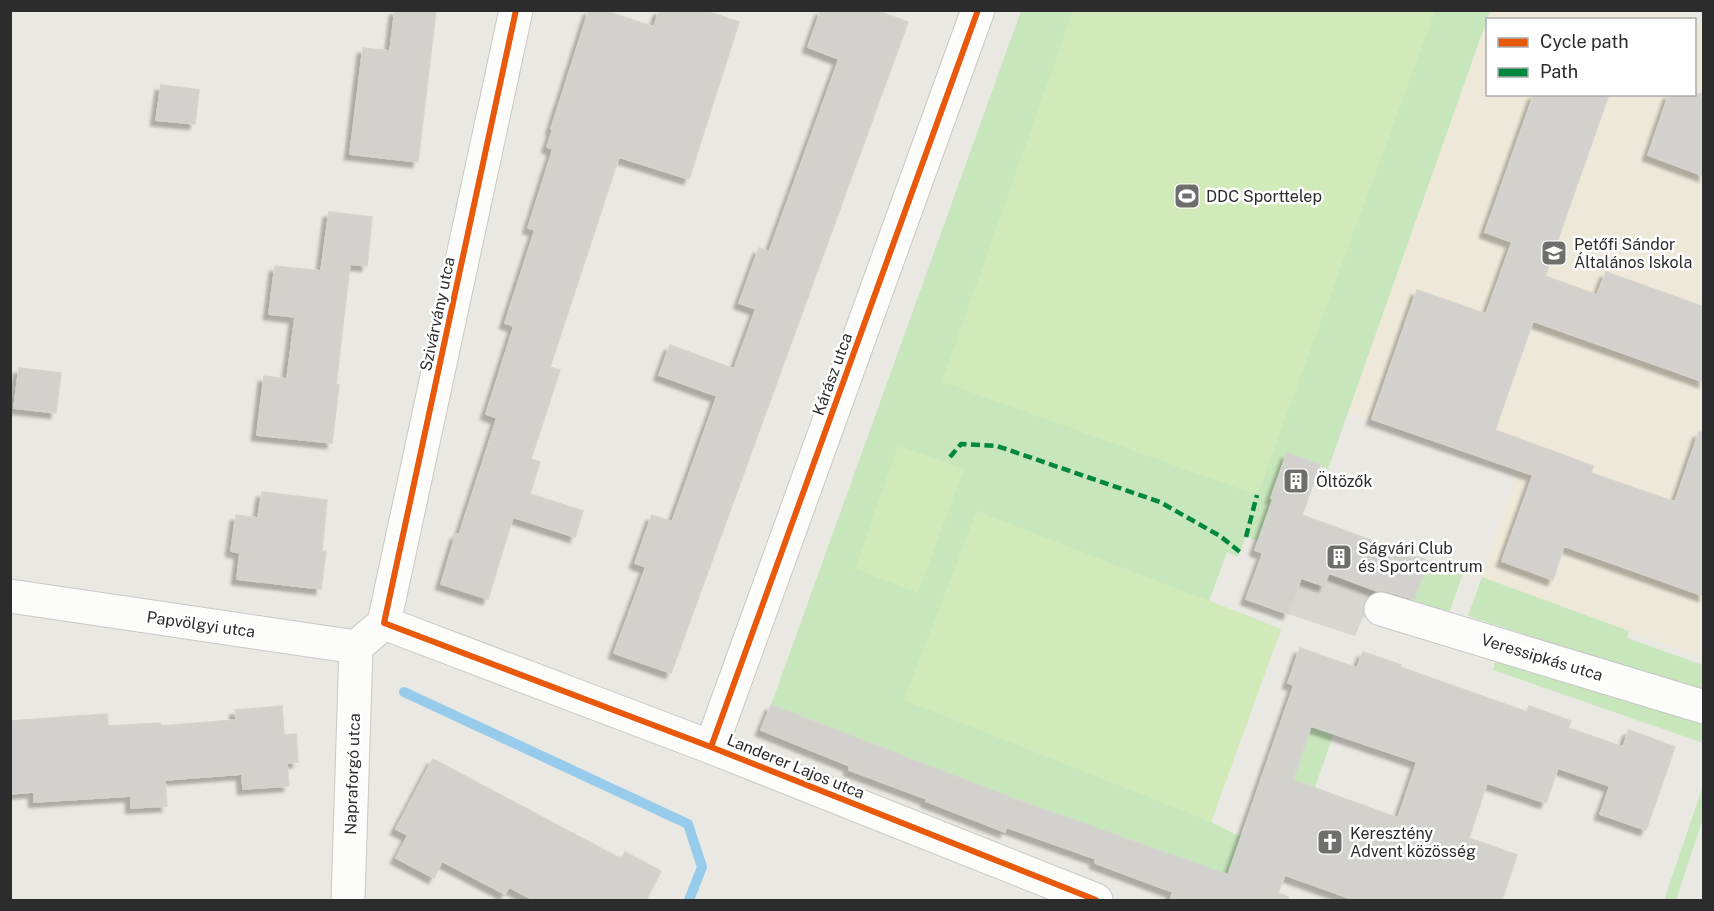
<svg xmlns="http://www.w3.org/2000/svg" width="1714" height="911" viewBox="0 0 1714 911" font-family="'Public Sans',sans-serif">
  <defs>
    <filter id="shadow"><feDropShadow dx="-5.5" dy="5.5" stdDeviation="1.5" flood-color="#0004"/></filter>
  </defs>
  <rect width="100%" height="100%" fill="#eae8e2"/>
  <path fill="#ede8d7" d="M1666 10 1691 19 1488 20V94H1694L1695 21 1703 24V658L1482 577 1519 470 1349 412 1490 11Z"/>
  <path fill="#c7e6bb" d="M1021 11H1490L1328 469 1287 453 1271 498 1281 502 1258 541 1246 537 1238 557 1227 552 1209 601 1281 629 1211 822 1239 836 1243 831 1271 840 1322 695 1357 668 1284 875 1276 899 1278 900 771 705Z
    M1428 561 1443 562 1464 571 1449 613 1412 604Z
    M1482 577 1629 631 1627 638 1703 665V692L1468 616Z
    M1497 657 1703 724V743L1493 670Z
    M1703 786V818L1676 900H1664Z"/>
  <path fill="#d1eab9" d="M1073 11H1435L1257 495 942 382Z
    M898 446 964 469 918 593 855 569Z
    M977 511 1281 629 1211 822 904 700Z"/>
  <path fill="#d8d6d0" d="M1332 566 1386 594 1376 621 1363 617 1355 636 1288 614 1301 578 1324 586Z"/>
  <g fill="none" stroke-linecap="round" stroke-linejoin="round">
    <path stroke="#96cbeb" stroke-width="10" d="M404 692 688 824 702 867 689 900"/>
  </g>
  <path fill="#d3d1cd" stroke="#d5d3ce" stroke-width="1.5" fill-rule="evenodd" filter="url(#shadow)" d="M395 10H436L418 162 350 154 363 48 390 51Z
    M589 10H603L654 27 659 10H703L739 22 689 179 619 157 550 367 560 370 531 459 540 462 530 494 583 511 575 537 513 517 488 599 441 584 456 534 459 535 497 418 486 414 514 326 505 323 535 230 528 228 553 149 547 147 553 129H551Z
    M821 10H875L908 22 671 673 614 653 646 567 635 563 652 515 672 522 717 396 659 375 670 345 734 369 756 309 739 303 759 248 769 252 839 59 808 47Z
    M161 85 199 90 195 124 156 120Z
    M1534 94H1609L1545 276 1597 295 1606 272 1704 307V382L1533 321 1495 430 1593 466 1591 473 1675 502 1699 432 1704 433V596L1564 546 1553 580 1502 561 1533 475 1372 419 1417 290 1486 314 1512 242 1485 232Z
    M1669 94H1704V176L1648 155Z
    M329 212 372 217 367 266 350 264 336 385H339L332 443 257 435 264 376 287 379 295 317 269 314 275 266 321 271Z
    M19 368 61 373 56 413 14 408Z
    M1287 453 1320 465 1302 515 1428 561 1414 599 1386 591H1377L1329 573 1324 586 1301 578 1288 614 1246 599 1263 553 1255 550 1273 499 1271 498Z
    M262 492 327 500 322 551H326L321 589 237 579 240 553 231 551 236 515 258 518Z
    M1300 648 1357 668 1363 652 1401 665 1400 667 1527 712 1529 706 1571 721 1568 728 1623 747 1629 730 1675 747 1646 830 1600 814 1610 786 1558 768 1546 803 1487 783 1469 838 1517 855 1502 900H1355L1285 875 1278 893 1288 897V900H1170L1173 892 1095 863 1096 859 1006 827 1005 832 926 801 927 799 849 770 850 766 761 730 771 705 1017 800 1228 875 1294 685 1288 683ZM1311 726 1417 762 1398 818 1293 780Z
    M282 706 284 735 296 734 298 762 287 763 289 786 243 789 242 774 165 780 167 806 131 808V796L34 802V792L10 794V721L107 714 108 726 160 723V726L236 720 235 710Z
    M433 759 621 859 625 852 661 871 646 900H534L509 887 505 894 442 861 434 878 396 858 408 835 396 829Z"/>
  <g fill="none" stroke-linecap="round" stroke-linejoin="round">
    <g stroke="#c8c7c7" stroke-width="35">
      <path id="minor" d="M10 596 356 647 384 623
        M1381 609 1704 707
        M384 623 711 747 1096 900
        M384 623 516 10
        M711 747 978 10
        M348 900 356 647"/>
    </g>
    <use href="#minor" stroke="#fcfcfb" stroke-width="33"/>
    <path stroke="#00873e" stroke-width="4.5" stroke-dasharray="9 4.5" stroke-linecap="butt" d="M950 457 961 444 997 446 1160 502 1220 536 1240 552
      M1246 537 1257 495"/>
    <g stroke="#fff" stroke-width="10">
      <path id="cycleway" d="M516 10 384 623 711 747 1096 900
        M711 747 978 10"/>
    </g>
    <use href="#cycleway" stroke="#e8590c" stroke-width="6"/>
  </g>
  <defs>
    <g id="stadium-square" transform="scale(1.35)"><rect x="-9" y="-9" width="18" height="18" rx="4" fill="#6e6e6c" stroke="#fff"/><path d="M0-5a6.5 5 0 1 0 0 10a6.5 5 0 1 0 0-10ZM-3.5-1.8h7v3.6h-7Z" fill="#fff"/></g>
    <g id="school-square" transform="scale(1.35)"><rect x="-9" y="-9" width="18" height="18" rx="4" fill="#6e6e6c" stroke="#fff"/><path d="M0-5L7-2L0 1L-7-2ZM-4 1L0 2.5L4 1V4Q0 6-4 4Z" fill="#fff"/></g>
    <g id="building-square" transform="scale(1.35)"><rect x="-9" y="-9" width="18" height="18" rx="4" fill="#6e6e6c" stroke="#fff"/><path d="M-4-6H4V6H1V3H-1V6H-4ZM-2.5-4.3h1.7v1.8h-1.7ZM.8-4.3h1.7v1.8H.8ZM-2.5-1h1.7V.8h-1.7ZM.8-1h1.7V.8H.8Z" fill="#fff"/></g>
    <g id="church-square" transform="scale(1.35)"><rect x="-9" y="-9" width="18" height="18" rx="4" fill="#6e6e6c" stroke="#fff"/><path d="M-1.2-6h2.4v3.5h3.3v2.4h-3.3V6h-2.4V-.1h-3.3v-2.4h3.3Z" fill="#fff"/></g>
  </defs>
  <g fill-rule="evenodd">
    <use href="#stadium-square" x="1187" y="196"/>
    <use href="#school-square" x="1554" y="253"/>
    <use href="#building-square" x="1296" y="481"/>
    <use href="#building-square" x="1339" y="557"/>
    <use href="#church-square" x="1330" y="842"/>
  </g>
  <g text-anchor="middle" stroke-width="5" stroke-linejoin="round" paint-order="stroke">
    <g font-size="16" fill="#2c2c2c" stroke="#fff" text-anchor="start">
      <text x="1206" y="202">DDC Sporttelep</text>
      <text x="1574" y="250">Petőfi Sándor<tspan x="1574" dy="18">Általános Iskola</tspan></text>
      <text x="1316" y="487">Öltözők</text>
      <text x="1358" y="554">Ságvári Club<tspan x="1358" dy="18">és Sportcentrum</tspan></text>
      <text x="1350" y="839">Keresztény<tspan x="1350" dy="18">Advent közösség</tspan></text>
    </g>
    <g font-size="16" fill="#2c2c2c" stroke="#fff">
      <text transform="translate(437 314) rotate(-78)" y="6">Szivárvány utca</text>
      <text transform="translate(832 374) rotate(-70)" y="6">Kárász utca</text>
      <text transform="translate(201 624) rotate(8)" y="6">Papvölgyi utca</text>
      <text transform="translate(1542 657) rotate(17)" y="6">Veressipkás utca</text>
      <text transform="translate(796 766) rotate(22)" y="6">Landerer Lajos utca</text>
      <text transform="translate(352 774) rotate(-88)" y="6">Napraforgó utca</text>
    </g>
  </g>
  <rect width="1714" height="911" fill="none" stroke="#2c2c2c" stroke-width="24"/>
  <rect x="1486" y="18" width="210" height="78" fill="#ffffff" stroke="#ababab" stroke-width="1.5"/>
  <rect x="1498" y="38" width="30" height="9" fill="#e8590c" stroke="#ababab" stroke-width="1.5"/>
  <text x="1540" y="48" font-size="18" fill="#2c2c2c">Cycle path</text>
  <rect x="1498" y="68" width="30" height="9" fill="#00873e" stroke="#ababab" stroke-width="1.5"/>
  <text x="1540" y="78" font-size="18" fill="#2c2c2c">Path</text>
</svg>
